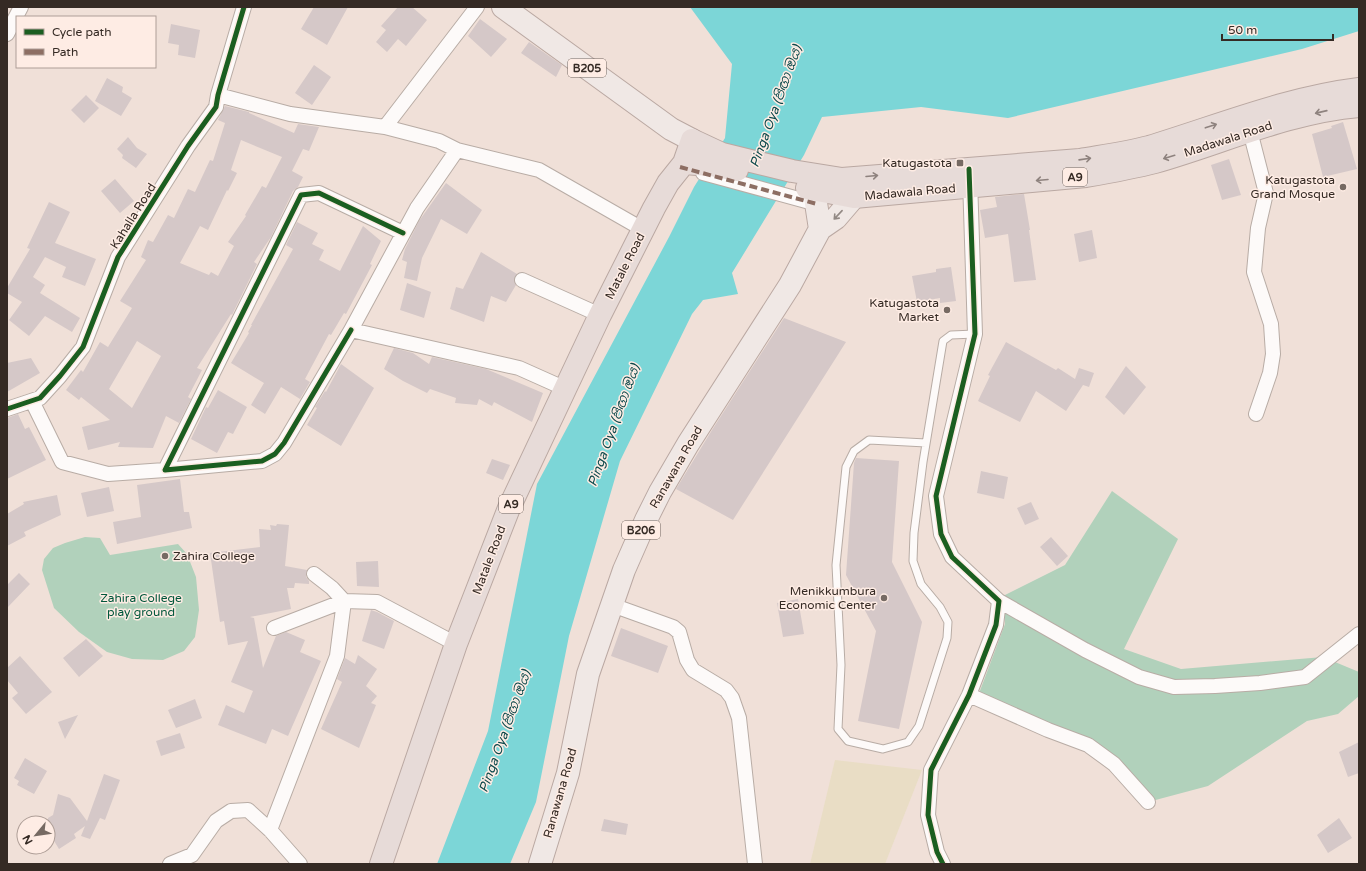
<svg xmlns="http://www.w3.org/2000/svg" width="1366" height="871" viewBox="0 0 1366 871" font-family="'Varela Round','Noto Sans Sinhala',sans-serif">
  <rect width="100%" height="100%" fill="#f0e0d8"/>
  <path fill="#b1d1bb" d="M1112 491 1178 539 1124 649 1181 669 1323 657 1359 672V696L1338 714 1307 721 1208 786 1148 802 1114 764 978 696 1005 624 1003 602 1001 597 1065 565Z
    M85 537 100 538 110 555 178 544 187 554 196 577 199 610 195 637 184 651 163 660 132 659 107 652 79 632 54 608 42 570 44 559 53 548 65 543Z"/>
  <path fill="#e9ddc5" d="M835 760 922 770 885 864H810Z"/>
  <path fill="#7cd6d7" d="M690 7H1359V31L1302 49 1008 118 921 107 822 117 804 155 732 273 738 294 703 300 692 314 620 461 569 636 536 802 510 864H437L488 731 537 484 669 237 694 187 725 138 732 64Z"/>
  <path fill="#d5c8c8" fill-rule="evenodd" d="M314 7H348L327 45 301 29Z
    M398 7H412L427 20 406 46 398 39 387 52 376 42 386 30 381 26Z
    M480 19 507 39 491 57 468 36Z
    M171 24 200 30 195 58 178 55 179 45 168 43Z
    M529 42 562 65 556 77 521 53Z
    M314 65 331 77 312 105 295 93Z
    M107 78 123 87 122 92 132 98 121 116 95 101Z
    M86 95 99 108 84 123 71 110Z
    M225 106 249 112V113L294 133 298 124 319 127 309 151 303 149 292 171 303 177 298 187 293 191 271 237 254 262 257 264 232 315 231 314 197 368 202 370 188 397 191 399 179 423 166 416 153 448 118 447 120 442 88 450 82 427 110 420 81 397 79 400 66 390 81 370 83 372 100 342 108 347 132 308 120 301 146 260 141 257 148 240 153 242 168 215 174 218 188 189 195 192 210 160 213 161 225 123 218 120ZM241 140 282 157 266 188 262 186 245 215 246 216 228 242 234 246 218 276 211 272 209 275 180 263 200 226 208 230 227 190 228 191 237 173 231 170ZM137 341 161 356 132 408 109 389Z
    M1343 122 1357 169 1323 177 1312 134 1332 128 1331 126Z
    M128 137 137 148 147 154 136 168 122 158 123 155 117 149Z
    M1229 159 1241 195 1222 200 1211 165Z
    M115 179 134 201 120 213 101 191Z
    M446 183 482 210 467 234 441 219 422 258 417 281 404 278 407 262 402 260 405 249 419 221Z
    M1024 194 1030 230H1029L1036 280 1014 282 1008 234 985 238 980 210 997 207 995 197Z
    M49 202 70 212 55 243 96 259 85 286 62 277 66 267 45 257 33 277 45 285 40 293 80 318 72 332 45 316 29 336 9 320 22 302 7 293V288L30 249 27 248Z
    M297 222 318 233 312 244 324 250 319 260 340 271 363 226 381 241 370 264 372 265 346 314 344 313 331 335 329 334 305 379 310 382 300 399 281 387 265 414 251 405 264 383 231 363 249 333 248 332 252 325H251L293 249 286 245Z
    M1092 230 1097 258 1079 262 1074 234Z
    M481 252 517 274 514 280 516 285 506 302 491 296 484 322 450 309 456 287 463 289Z
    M951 267 956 301 940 303V298L917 302 912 276 936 272V269Z
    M407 283 431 292 424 318 400 310Z
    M784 318 846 342 733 520 676 489 712 430Z
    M1006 342 1056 370 1058 368 1075 379 1079 368 1094 373 1089 387 1083 385 1066 411 1036 391 1020 422 978 401 990 376 988 375Z
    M394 348 413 353 429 364 432 357 486 369 543 393 532 422 494 402 492 406 479 399 477 405 455 403 456 398 430 389 427 393 403 381 384 369Z
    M31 358 40 373 7 392V363Z
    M341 364 374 388 341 446 307 425 317 408 315 407 325 391 326 392Z
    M1126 366 1146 387 1124 415 1105 397Z
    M218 390 247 407 233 434 228 432 217 453 191 439 206 407 208 408Z
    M18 414 25 429 29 427 46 460 7 479V418Z
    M856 458 899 461 892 562 922 622 899 729 858 721 876 631 846 575 854 463Z
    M492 459 510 465 503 480 486 473Z
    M981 471 1008 477 1004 499 977 493Z
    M180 479 184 512H189L192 528 117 544 113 522 141 517 137 485Z
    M109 487 114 511 87 517 81 493Z
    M57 495 61 515 24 532 26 536 7 546V514L24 504 23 502Z
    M1031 502 1039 519 1025 525 1017 508Z
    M277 524 289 525 285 566 307 570 306 577 309 581V584L295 583 294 588H287L291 609 250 617 254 618 263 668 276 636 286 632 305 640 300 652 321 661 288 736 272 729 266 744 218 725 226 705 244 713 253 691 231 682 248 641 228 645 224 621 220 622 210 553 260 547 259 529 271 530 270 525 276 526Z
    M1051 537 1068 556 1057 566 1040 547Z
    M378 561 379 587 357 586 356 562Z
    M19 573 30 584 7 608V585Z
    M798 599 804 634 783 637 777 603Z
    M371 610 377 612 394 621 384 649 362 641Z
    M621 628 668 646 658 673 611 656Z
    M86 639 103 656 79 677 63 658Z
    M358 655 377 669 366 686 377 696 371 703 376 705 359 748 321 729 342 682 337 679 345 658 355 664Z
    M20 656 52 692 26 714 12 698 18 693 7 680V668Z
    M195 699 202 718 176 728 168 710Z
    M78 715 65 739 58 722Z
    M180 733 185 748 161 756 156 741Z
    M1359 742V773L1348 777 1339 752Z
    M25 758 47 771 34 794 17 785 19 781 14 778Z
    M104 774 120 780 105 820 100 818 90 839 81 836 85 826 74 834 76 838 59 849 48 831V818L53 815 58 794 70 798 87 821Z
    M1339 818 1352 838 1328 853 1317 835Z
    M604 819 628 824 626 835 601 831Z"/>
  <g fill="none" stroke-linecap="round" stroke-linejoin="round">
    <g stroke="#b8aca5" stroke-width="9">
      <path id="lane" d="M926 443 869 440 854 451 846 467 836 565 841 665 838 729 848 741 883 749 908 742 919 726 947 638 948 622 940 607 921 584 913 561 914 533 923 462 943 341 951 335 975 334"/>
    </g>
    <g stroke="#b8aca5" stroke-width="16">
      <path id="street" d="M7 34 21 7
        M218 95 290 114 385 127 439 141 457 150 539 170 644 230
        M385 127 477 7
        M1250 131 1266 193 1258 228 1254 272 1271 324 1273 354 1270 373 1256 414
        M457 150 417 208 351 330 519 368 566 389
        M703 173 817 204
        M522 280 600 315
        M351 330 284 443 275 454 262 461 165 470 301 195 319 193 403 233
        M32 401 62 462 108 474 165 470
        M7 409 40 398 60 376 83 347 118 257 188 146 216 107 218 95 244 7
        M999 601 1085 650 1139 677 1174 687 1215 686 1260 683 1305 677 1359 634
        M612 605 673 627 679 632 687 660 693 670 726 690 732 698 739 718 755 864
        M274 628 344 601 377 602 456 644
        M969 695 1048 730 1088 745 1114 764 1148 802
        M270 830 337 656 344 601 332 588 314 574
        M170 864 192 855 216 821 231 811 248 810 270 830 300 864
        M943 864 937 852 928 815 931 770 969 695 996 625 999 601 952 557 941 534 936 496 975 334 970 179"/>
    </g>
    <g stroke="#baa8a2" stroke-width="24">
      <path id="primary" d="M503 7 671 129 692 140
        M814 190 820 229
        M540 864 568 773 588 674 624 570 646 520 660 492 688 444 790 285 820 229 836 218 854 197"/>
    </g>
    <g stroke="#baa8a2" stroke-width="24">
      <path id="highway" d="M684 163 711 165 737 170
        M807 188 854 197 1086 176C1109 172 1132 168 1155 162 1222 143 1288 112 1359 106
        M381 864 456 644 509 508 600 315 654 208 668 183 684 163 692 140 722 154 792 171 842 179 1080 160C1103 156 1126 153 1149 147 1218 126 1286 98 1359 89"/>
    </g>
    <use href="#lane" stroke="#fdfaf9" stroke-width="7"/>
    <use href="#street" stroke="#fdfaf9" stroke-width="14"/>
    <use href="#primary" stroke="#f0e8e5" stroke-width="22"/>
    <use href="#highway" stroke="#e7dbd8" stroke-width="22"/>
    <path stroke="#8d6e63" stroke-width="4" stroke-dasharray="8 4" stroke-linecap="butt" d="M680 167 817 204"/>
    <g stroke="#feece4" stroke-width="8">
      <path id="cycleway" d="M351 330 284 443 275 454 262 461 165 470 301 195 319 193 403 233
        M7 409 40 398 60 376 83 347 118 257 188 146 216 107 218 95 244 7
        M943 864 937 852 928 815 931 770 969 695 996 625 999 601 952 557 941 534 936 496 975 334 969 169"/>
    </g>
    <use href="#cycleway" stroke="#1b5e20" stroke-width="5"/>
  </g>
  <defs><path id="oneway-shaft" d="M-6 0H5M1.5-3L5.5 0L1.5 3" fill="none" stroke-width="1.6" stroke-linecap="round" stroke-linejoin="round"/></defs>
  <g stroke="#8e827e">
    <use href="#oneway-shaft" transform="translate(1321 112) rotate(167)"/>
    <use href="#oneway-shaft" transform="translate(1211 126) rotate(-18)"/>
    <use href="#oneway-shaft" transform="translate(1169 157) rotate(163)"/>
    <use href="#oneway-shaft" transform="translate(1085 159) rotate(-8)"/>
    <use href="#oneway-shaft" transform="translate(872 176) rotate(-5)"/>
    <use href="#oneway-shaft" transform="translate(1042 180) rotate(175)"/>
  </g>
  <use stroke="#928984" href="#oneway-shaft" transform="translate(838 215) rotate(133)"/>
  <g fill="#766a63" stroke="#feece4" stroke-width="1.5">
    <rect x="956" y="159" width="8" height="8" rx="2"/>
    <circle cx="1343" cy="187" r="4"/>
    <circle cx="947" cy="310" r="4"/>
    <circle cx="165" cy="556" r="4"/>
    <circle cx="884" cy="598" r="4"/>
  </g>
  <g text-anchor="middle" stroke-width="3" stroke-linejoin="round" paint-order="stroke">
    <g fill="#feece4" stroke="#71645e" stroke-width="1">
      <rect x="568" y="59" width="38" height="18" rx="3"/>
      <rect x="1063" y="168" width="24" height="18" rx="3"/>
      <rect x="499" y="495" width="24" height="18" rx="3"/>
      <rect x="622" y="521" width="38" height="18" rx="3"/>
    </g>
    <g font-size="11" font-weight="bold" fill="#352a24">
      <text x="587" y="72">B205</text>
      <text x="1075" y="181">A9</text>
      <text x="511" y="508">A9</text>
      <text x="641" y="534">B206</text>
    </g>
    <g font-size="12" fill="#352a24" stroke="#feece4">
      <text transform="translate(1228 139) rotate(-18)" y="4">Madawala Road</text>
      <text transform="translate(910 192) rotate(-5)" y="4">Madawala Road</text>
      <text transform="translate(133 216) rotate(-58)" y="4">Kahalla Road</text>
      <text transform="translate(625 266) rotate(-63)" y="4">Matale Road</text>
      <text transform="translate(676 467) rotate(-60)" y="4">Ranawana Road</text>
      <text transform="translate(489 560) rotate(-69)" y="4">Matale Road</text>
      <text transform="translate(560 793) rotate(-74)" y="4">Ranawana Road</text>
    </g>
    <g font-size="12" fill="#352a24" stroke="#feece4" text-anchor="end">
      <text x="952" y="167">Katugastota</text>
      <text x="1335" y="184">Katugastota<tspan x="1335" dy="14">Grand Mosque</tspan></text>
      <text x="939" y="307">Katugastota<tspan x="939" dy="14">Market</tspan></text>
      <text x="173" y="560" text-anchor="start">Zahira College</text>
      <text x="876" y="595">Menikkumbura<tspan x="876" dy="14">Economic Center</tspan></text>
    </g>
    <g font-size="12" fill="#00573b" stroke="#feece4">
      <text x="141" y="602">Zahira College<tspan x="141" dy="14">play ground</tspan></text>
    </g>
    <g font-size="13" font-style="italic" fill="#0a484a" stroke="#feece4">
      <text transform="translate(775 106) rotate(-70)" y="5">Pinga Oya (පිඟා ඔය)</text>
      <text transform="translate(613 425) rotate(-70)" y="5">Pinga Oya (පිඟා ඔය)</text>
      <text transform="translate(504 731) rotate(-70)" y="5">Pinga Oya (පිඟා ඔය)</text>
    </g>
  </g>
  <rect width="1366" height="871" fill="none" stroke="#352a24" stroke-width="16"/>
  <rect x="16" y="16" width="140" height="52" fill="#feece4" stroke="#ae9e97"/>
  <rect x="24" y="29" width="20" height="6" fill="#1b5e20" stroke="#ae9e97"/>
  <text x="52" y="36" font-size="12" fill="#352a24">Cycle path</text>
  <rect x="24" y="49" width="20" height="6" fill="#8d6e63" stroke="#ae9e97"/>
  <text x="52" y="56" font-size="12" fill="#352a24">Path</text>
  <g transform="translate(36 835) rotate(241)"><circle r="19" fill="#feece4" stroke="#ae9e97"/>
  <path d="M0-3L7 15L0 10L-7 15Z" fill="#766a63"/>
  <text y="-6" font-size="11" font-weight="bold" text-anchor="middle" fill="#352a24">N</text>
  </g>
  <path d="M1222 34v6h111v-6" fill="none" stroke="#352a24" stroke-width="2"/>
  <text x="1228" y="34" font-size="12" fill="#352a24" stroke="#feece4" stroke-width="3" paint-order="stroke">50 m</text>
</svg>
